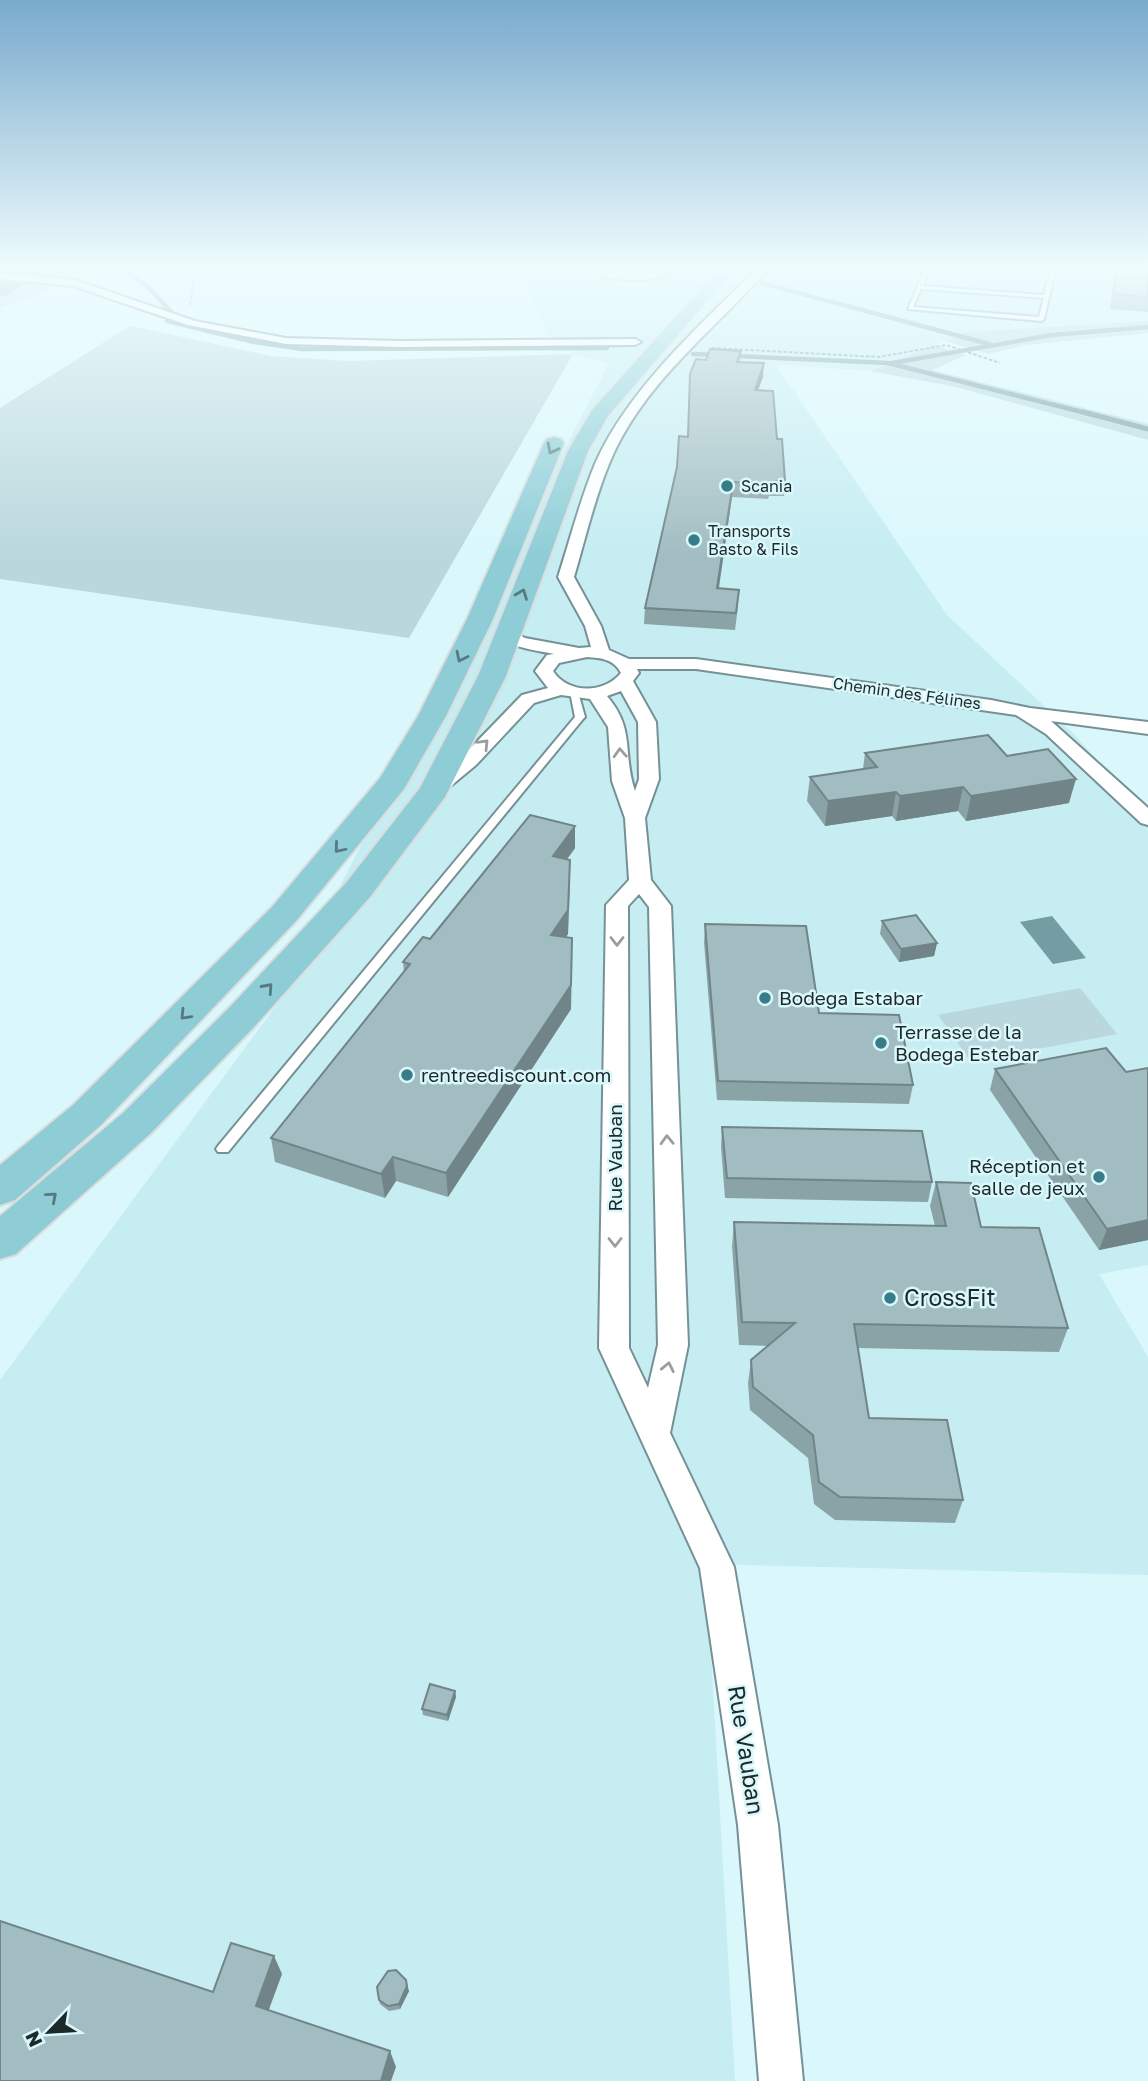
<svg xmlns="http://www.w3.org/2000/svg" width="1148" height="2081" viewBox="0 0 1148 2081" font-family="'Golos Text',sans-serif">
  <rect width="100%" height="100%" fill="#daf8fc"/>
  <path fill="#c5edf2" d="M516 266H1148V321L966 332 871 371 776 365 947 615 1072 732 1148 816V1265L1099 1274 1148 1357V1575L706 1564 735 2081H0V1380L284 995 609 363 573 354 547 333Z"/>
  <path fill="#b9d7dc" d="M0 266H84L81 271 42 292 0 308Z
    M1148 321V333L1026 345 988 354 945 341 966 332Z
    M127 325 270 356 348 361 573 354 409 638 0 579V408L128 327Z
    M934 345 966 355 932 370 1148 424V440L956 387 871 371Z
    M1080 988 1117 1034 971 1062 938 1015Z"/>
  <path fill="#739ca3" d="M1052 916 1086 958 1053 964 1020 922Z"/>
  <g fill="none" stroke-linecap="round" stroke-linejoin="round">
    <path stroke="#739ca3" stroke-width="4.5" d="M118 266 148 287 172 313
      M761 283 989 344
      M167 321 254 342 302 349 607 348
      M693 354 888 363 1090 414
      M892 363 1052 335 1148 327"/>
    <path stroke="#739ca3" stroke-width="5" d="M1083 412 1148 429"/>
    <path fill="#739ca3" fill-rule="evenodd" d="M24 266H52L8 295 0 297V280Z"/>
    <g stroke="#769195" stroke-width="4">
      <path id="lane" d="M926 266H931L923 286 1044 295 1051 268 1038 266 1056 267 1044 319 1041 321 908 309ZM921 289 1044 298 1039 317 913 307Z
        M574 689 578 692 585 717 583 719 228 1152H218L216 1149 218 1146 575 717 570 692Z"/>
    </g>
    <g stroke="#769195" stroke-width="4">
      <path id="street" d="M585 266 633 274 682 266C657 285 610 285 585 266Z
        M760 266H771C715 330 642 383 609 464 594 500 585 540 574 577L601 626 609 650 629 659H696L991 700 1030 708 1148 722V734L1051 721 1148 808V825L1141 823 1046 734 1016 715 696 669H637L639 673 633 681 656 722 659 779 645 818 651 880 671 906 688 1345 670 1433 734 1567 778 1825 803 2081H759L738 1825 700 1568 599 1348 606 905 629 880 625 818 612 781 608 727 590 699 561 695 534 703 476 765 441 794H427L424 790 462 757 522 695 548 688 535 671 547 655 554 654C535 650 512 649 499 634L501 630 507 629 525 638 579 648 591 647 585 626 558 577C570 540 580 500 595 464 627 390 703 322 760 266ZM587 657C601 658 614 659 621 673 604 694 568 694 553 671L559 663ZM621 691 638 722 639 779 635 791C622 753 636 730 607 696ZM639 894 649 907 658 1345 648 1388 629 1348 628 906Z
        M0 273 75 280 195 321 286 338 399 341 635 339 641 342 635 345 399 347 286 344 188 325 73 286 0 279Z"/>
    </g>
    <g stroke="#dbdddd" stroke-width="4">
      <path id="primary" d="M721 266H737L608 416 588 451 506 676 445 797 370 897 254 1027 151 1133 16 1254 0 1259V1216L123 1113 228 1009 346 883 420 788 478 676 568 451 592 410Z
        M554 437 561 439 564 443 493 619 446 716 404 789 296 921 101 1125 15 1200 0 1205V1165L73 1105 272 907 380 778 418 716 467 619 544 443 547 439Z"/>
    </g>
    <path stroke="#809598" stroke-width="2" stroke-dasharray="3.5 2" stroke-linecap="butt" d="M190 305 196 266
      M712 348 879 357 946 345 1000 363"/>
    <use href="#lane" fill="#fff" fill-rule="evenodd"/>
    <use href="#street" fill="#fff" fill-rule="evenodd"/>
    <use href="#primary" fill="#8ecdd6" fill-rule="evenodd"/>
  </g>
  <path fill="#8aa3a6" d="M1115 266H1148V312L1110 309Z
    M741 351 740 362 763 377 758 390 777 439 785 481 784 496H769L768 499 732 497 719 588 738 606 735 630 644 624 645 608 688 437 706 360Z
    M865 753 1007 756 1069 803 966 821 958 811 896 821 892 816 825 826 807 801 810 777 863 769Z
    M575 826V848L567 859 570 860V883L568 934 566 937 572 938 571 1009 448 1197 396 1181 385 1198 275 1162 271 1138 404 972 403 962Z
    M882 921 937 943 934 956 899 962 880 934Z
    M705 924 913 1085 909 1104 717 1100 704 943Z
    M1148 1068V1240L1099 1250 990 1090 995 1069 1126 1072Z
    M722 1127 932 1182 928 1202 725 1198 721 1147Z
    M936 1182 981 1227 1068 1328 1059 1352 858 1348 869 1418 963 1500 955 1523 835 1520 814 1504 808 1458 750 1410 748 1383 751 1360 768 1346 739 1345 732 1246 734 1222 935 1226 930 1206Z
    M455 1691 456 1697 448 1721 423 1715 422 1709Z
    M406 1980 409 1991 400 2009 389 2011 380 2004 379 2000Z"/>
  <path fill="#718487" d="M764 363 763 377 753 404 755 390Z
    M733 482 732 497 716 604 717 588Z
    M1076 779 1069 803 966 821 971 796Z
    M963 787 958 811 896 821 900 796Z
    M896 792 892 816 825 826 828 801Z
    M575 826V848L553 879V856Z
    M570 860 568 934 551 958V935Z
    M572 938 571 1009 448 1197 446 1173Z
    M937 943 934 956 899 962 901 949Z
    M393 1157 396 1181 385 1198 381 1174Z
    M1148 1220V1240L1099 1250 1107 1229Z
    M455 1691 456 1697 448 1721 447 1715Z
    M274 1956 282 1974 264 2023 256 2006Z
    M407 1986 409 1991 400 2009 399 2004Z
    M390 2051 396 2067 391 2081H381Z"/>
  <path fill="#a1bdc1" stroke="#718487" stroke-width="2" d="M1117 266H1148V297L1114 294Z
    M710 349 741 351 737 362 764 363 755 390 773 391 777 439H782L785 481H770V484L733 482 717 588 739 590 736 613 645 608 677 467 679 436 688 437 690 374 696 359 706 360Z
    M988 735 1007 756 1048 749 1076 779 971 796 963 787 900 796 896 792 828 801 810 777 877 767 865 753Z
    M530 815 575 826 553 856 570 860 568 910 551 935 572 938 571 985 446 1173 393 1157 381 1174 271 1138 410 964 403 962 423 937 430 939Z
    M916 915 937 943 901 949 882 921Z
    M705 924 806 926 819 1013 899 1015 913 1085 718 1081Z
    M1106 1048 1126 1072 1148 1068V1220L1107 1229 995 1069Z
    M722 1127 922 1131 932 1182 727 1178Z
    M936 1182 971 1183 981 1227 1039 1228 1068 1328 854 1324 869 1418 947 1420 963 1500 840 1497 819 1482 813 1435 753 1387 751 1360 795 1323 742 1322 734 1222 946 1226Z
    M430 1684 455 1691 447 1715 422 1709Z
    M0 1921 213 1992 231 1943 274 1956 256 2006 390 2051 381 2081H0Z
    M396 1970 406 1980 407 1986 399 2004 388 2006 379 2000 377 1987 388 1971Z"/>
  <defs><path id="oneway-chevron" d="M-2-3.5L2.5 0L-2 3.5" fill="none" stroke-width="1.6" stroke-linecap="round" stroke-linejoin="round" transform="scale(1.75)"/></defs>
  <g stroke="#567a80">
    <use href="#oneway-chevron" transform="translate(552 449) rotate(117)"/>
    <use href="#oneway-chevron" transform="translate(522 594) rotate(-69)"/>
    <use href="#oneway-chevron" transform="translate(461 657) rotate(116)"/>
    <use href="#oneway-chevron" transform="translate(339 848) rotate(130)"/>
    <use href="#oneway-chevron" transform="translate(268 988) rotate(-48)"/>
    <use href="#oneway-chevron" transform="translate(185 1015) rotate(134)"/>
    <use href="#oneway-chevron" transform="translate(52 1197) rotate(-41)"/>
  </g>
  <g stroke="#999e9f">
    <use href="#oneway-chevron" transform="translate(484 744) rotate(-46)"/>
    <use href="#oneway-chevron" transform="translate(620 753) rotate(-93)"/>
    <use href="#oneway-chevron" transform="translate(617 941) rotate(90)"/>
    <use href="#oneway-chevron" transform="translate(667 1140) rotate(-92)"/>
    <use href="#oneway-chevron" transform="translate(615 1242) rotate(90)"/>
    <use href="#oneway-chevron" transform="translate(668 1367) rotate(-78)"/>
  </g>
  <linearGradient id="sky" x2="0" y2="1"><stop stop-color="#79aacc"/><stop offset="0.48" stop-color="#eefcfe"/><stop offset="1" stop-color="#eefcfe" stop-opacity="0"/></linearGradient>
  <rect width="1148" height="558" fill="url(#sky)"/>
  <g fill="#367d87" stroke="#daf8fc" stroke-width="2.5">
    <circle cx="727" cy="486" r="7"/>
    <circle cx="694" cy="540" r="7"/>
    <circle cx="765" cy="998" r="7"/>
    <circle cx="881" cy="1043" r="7"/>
    <circle cx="407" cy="1075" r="7"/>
    <circle cx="1099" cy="1177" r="7"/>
    <circle cx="890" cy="1298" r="7"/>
  </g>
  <g text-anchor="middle" stroke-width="5" stroke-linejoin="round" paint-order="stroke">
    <g font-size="16" fill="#1d2829" stroke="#daf8fc" text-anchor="start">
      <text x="741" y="492">Scania</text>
      <text x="708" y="537">Transports<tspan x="708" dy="18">Basto &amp; Fils</tspan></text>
    </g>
    <g font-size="16" fill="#1d2829" stroke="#daf8fc">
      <text transform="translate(907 693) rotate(8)" y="6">Chemin des Félines</text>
    </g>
    <g font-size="19" fill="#1d2829" stroke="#daf8fc" text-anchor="start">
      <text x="779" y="1005">Bodega Estabar</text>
      <text x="895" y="1039">Terrasse de la<tspan x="895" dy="22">Bodega Estebar</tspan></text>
      <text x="421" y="1082">rentreediscount.com</text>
      <text x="1085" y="1173" text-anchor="end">Réception et<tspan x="1085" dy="22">salle de jeux</tspan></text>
    </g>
    <g font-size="19" fill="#1d2829" stroke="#daf8fc">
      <text transform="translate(615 1158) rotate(-90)" y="7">Rue Vauban</text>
    </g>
    <g font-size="23" fill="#1d2829" stroke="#daf8fc" text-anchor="start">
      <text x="904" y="1306">CrossFit</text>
    </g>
    <g font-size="23" fill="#1d2829" stroke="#daf8fc">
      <text transform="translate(746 1750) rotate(81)" y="8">Rue Vauban</text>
    </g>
  </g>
  <g transform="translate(49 2032) rotate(245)" stroke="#daf8fc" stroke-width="5" paint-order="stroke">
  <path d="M0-5L12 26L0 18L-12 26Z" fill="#1d2829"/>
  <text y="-10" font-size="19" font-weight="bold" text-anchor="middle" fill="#1d2829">N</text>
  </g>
</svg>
